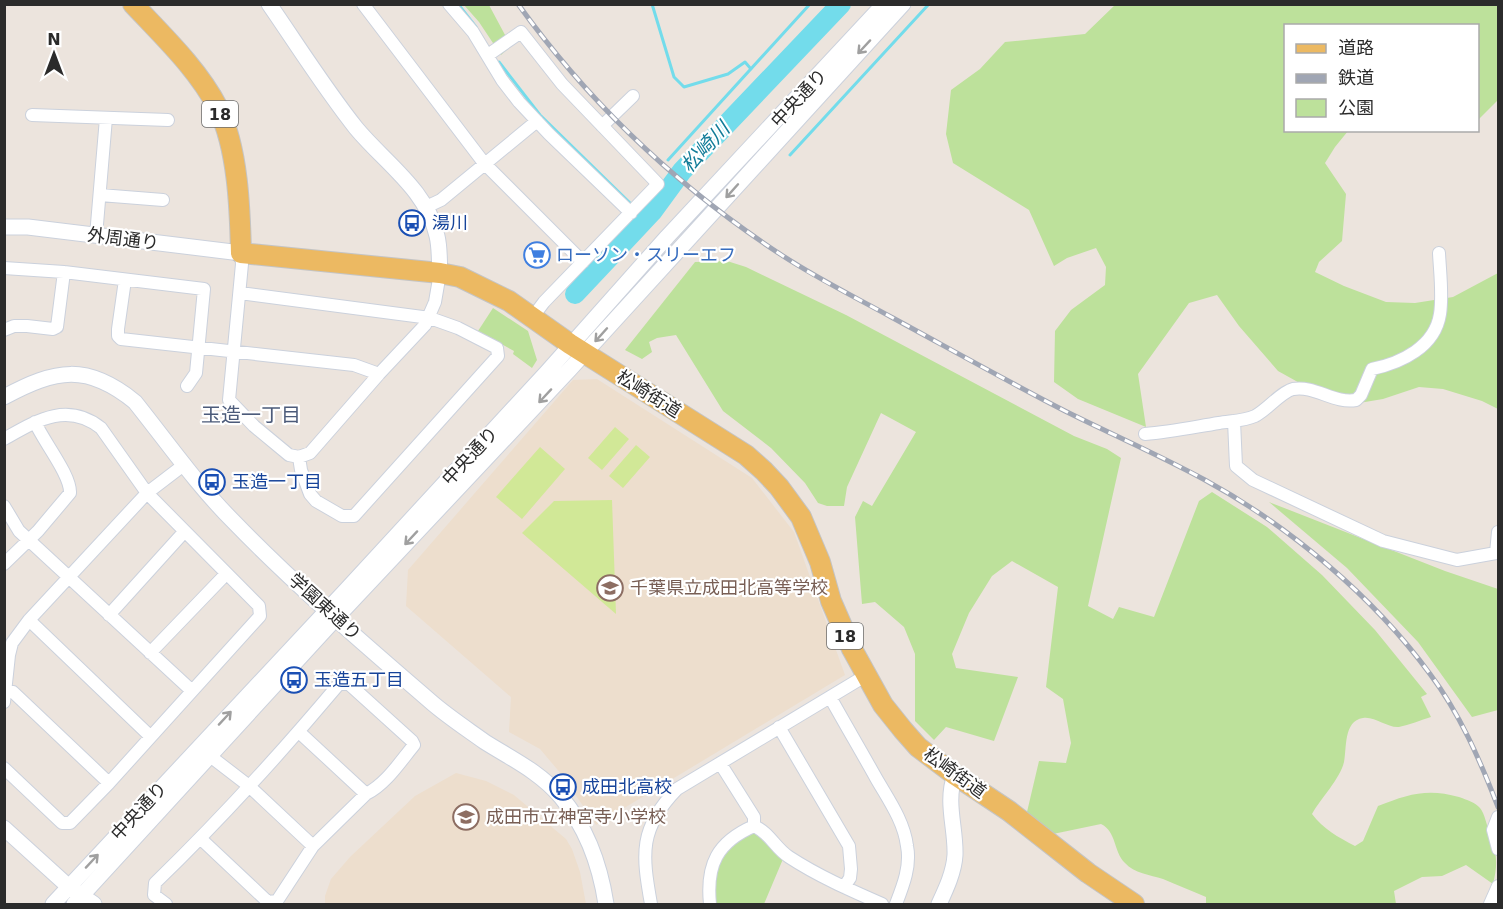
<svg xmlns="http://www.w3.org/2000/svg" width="1503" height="909" viewBox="0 0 1503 909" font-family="'DejaVu Sans','Noto Sans JP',sans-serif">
  <rect width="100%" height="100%" fill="#ece4dd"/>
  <path fill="#eddecd" d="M597 379 752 478 794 532 845 675 596 825 562 775 540 749 509 732 511 697 406 606 408 570 573 380Z
    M456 773 486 781 514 795 566 839 572 849 580 872 586 904H325V896L331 879 350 857 415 796Z"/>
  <path fill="#bde19b" d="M464 5H489L511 46 501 55 479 22Z
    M1115 5H1498V100L1478 120V26H1286V130L1348 131 1335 147 1325 163 1346 194 1342 241 1319 262 1315 272 1344 286 1386 302 1415 303 1453 297 1498 273V409L1482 401 1443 389 1419 387 1383 399 1341 406 1278 371 1239 326 1217 295 1189 303 1138 374 1146 427 1078 399 1054 382 1055 331 1071 310 1105 285 1106 267 1096 248 1067 258 1054 266 1029 210 953 163 946 134 951 90 980 69 1005 42 1085 34Z
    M727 261 746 267 846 315 1074 436 1107 449 1121 458 1088 606 1113 619 1119 607 1154 617 1199 501 1212 492 1267 527 1322 575 1375 630 1427 694 1421 697 1431 717C1421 720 1409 725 1399 727 1387 728 1375 716 1363 718 1343 721 1347 749 1344 762 1340 779 1321 798 1312 814 1323 829 1338 837 1355 846L1363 841 1378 806C1408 794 1428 788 1459 797 1467 800 1475 802 1480 808 1485 814 1487 827 1490 834 1497 854 1498 864 1493 884L1466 865 1442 876 1422 877 1394 891 1396 904H1206V897C1192 891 1177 885 1163 879 1150 875 1134 873 1125 863 1113 851 1117 832 1101 824L1053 834 1027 812 1039 761 1066 763 1071 743 1063 699 1046 687 1058 587 1012 561 992 576 969 613 952 654 956 668 1018 677 994 741 946 727 934 740 915 721V654L904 627 875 602 862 604 855 517 863 501 872 506 916 432 881 413 847 487 844 506H827L818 503 805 483 771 448 723 411 676 335 657 338 649 342 652 352 642 359 625 350 695 262Z
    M493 308 528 331 537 360 532 368 513 354 514 351 478 331Z
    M1269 502 1445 571 1498 589V710L1472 717 1418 642 1347 568Z
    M756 831 783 859 764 904H716C710 862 719 850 756 831Z"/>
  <path fill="#d1e897" d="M615 427 629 439 602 470 588 458Z
    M636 445 650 457 623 488 609 476Z
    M540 447 565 469 522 519 496 497Z
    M612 500 616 614 522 533 554 501Z"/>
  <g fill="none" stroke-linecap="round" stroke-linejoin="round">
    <path stroke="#73dceb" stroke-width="3" d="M458 4 476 27
      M652 4 674 77 684 87 728 74 745 62 751 69
      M499 62 540 115 630 203
      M790 155 929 4
      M668 160 810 4"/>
    <path stroke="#73dceb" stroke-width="20" d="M575 294 652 212 682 171 841 4"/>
    <g stroke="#cbd1dc" stroke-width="14">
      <path id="minor" d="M363 4 484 163 583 262
        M449 4 473 32 502 80 519 102 549 134 631 213
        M488 55 521 32 562 84 658 184 544 302 532 318
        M32 115 168 120
        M602 126 633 96
        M100 195 163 200
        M426 207 441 200 537 121
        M96 236 106 118
        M241 253 242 264 229 400 254 426 289 455 299 457 310 453 379 374 425 325 435 302 440 273
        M4 268 64 272 204 289 196 373 187 386
        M125 280 118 329V336L121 339 354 365 379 374
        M240 293 430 318 458 328 497 348 498 356 354 516H342L316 501 310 494 301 470 299 457
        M4 330 14 326H27L53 329 57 327 64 272
        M1234 421 1236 466 1253 480 1383 541 1457 560 1496 553
        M1145 434C1170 432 1194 427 1219 423 1230 421 1244 421 1255 416 1267 410 1281 392 1293 389 1315 385 1334 404 1356 400L1361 395 1372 369C1401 363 1435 347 1440 314 1443 295 1440 273 1439 253
        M4 439C36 421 67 401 101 428L147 493 259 606 260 616 109 783 70 823H62L4 768
        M4 506 19 531 191 690
        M1496 553 1498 532
        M4 564 38 531 70 493C71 475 43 441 35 422
        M109 615 184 532
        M29 620 150 736
        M150 653 226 574
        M5 691 13 692 109 783
        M830 697C845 724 861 751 876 778 888 799 904 821 907 846 911 866 903 886 896 904
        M4 702 9 655 12 643 29 620 147 493 185 464
        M779 727 849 846 851 869 850 878 844 887
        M299 732 366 794
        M210 756 249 786 313 846
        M720 763 754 817V826
        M1498 817 1493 830 1498 849
        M166 904 154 895 155 883C220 820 281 753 339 684H349L412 741 414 745C400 762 386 784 366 794L313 846 277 901 268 902 201 839
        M651 904C642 854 639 828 677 789L865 676
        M710 904C706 865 717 842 754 826 770 833 775 848 789 857 818 876 850 890 882 904
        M1490 904 1498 886"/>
    </g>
    <g stroke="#cbd1dc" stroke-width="17">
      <path id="tertiary" d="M269 4C298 46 325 89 356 128 385 163 427 190 437 236 440 248 439 261 440 273
        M4 227H28L241 253
        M4 397C56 369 87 363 135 402 167 442 197 485 233 521 295 585 363 643 430 701 447 716 467 729 485 742 512 759 540 772 561 797 587 828 600 865 606 904
        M4 828 69 887 94 904
        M53 904 347 589 547 372 667 237 884 4
        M74 904 336 618 570 369 903 4
        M939 904C946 889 954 872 955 855 956 828 945 802 955 775"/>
    </g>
    <g stroke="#c4c4c4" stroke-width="22">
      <path id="primary" d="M133 4C163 36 198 69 218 108 238 148 240 209 241 253L440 273 460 277 509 301 570 344 746 455 764 471 779 487 801 517 820 562 831 601 852 649 883 705 903 730 918 747 955 775 1009 811 1088 873 1134 904"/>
    </g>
    <use href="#minor" stroke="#fff" stroke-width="12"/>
    <use href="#tertiary" stroke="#fff" stroke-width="15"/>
    <use href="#primary" stroke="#ecb962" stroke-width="20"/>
    <g stroke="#a0a6b4" stroke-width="5">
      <path id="rail" d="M518 4C589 103 678 187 780 254 816 278 855 297 893 318 950 349 1007 381 1065 411 1111 434 1159 455 1205 480 1289 526 1373 596 1430 674 1460 714 1480 760 1498 807"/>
    </g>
    <use href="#rail" stroke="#fff" stroke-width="3" stroke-dasharray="9" stroke-linecap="butt"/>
  </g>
  <defs><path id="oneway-shaft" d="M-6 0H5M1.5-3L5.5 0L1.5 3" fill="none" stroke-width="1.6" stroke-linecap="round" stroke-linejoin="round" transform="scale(1.5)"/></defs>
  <g stroke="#a0a0a0">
    <use href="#oneway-shaft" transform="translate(864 47) rotate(133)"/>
    <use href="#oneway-shaft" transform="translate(732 191) rotate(132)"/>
    <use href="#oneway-shaft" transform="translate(601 335) rotate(132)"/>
    <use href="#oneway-shaft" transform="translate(545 396) rotate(133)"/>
    <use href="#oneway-shaft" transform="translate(411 538) rotate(133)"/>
    <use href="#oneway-shaft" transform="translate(225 718) rotate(-47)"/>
    <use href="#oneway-shaft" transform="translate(92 861) rotate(-47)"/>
  </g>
  <defs>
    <g id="bus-ring" transform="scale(1.35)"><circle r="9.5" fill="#fff" stroke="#1a4fb4" stroke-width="1.5"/><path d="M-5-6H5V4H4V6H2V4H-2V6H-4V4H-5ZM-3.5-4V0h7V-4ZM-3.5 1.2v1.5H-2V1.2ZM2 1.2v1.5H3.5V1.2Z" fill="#1a4fb4"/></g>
    <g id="supermarket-ring" transform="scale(1.35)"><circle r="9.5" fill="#fff" stroke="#3f7fe0" stroke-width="1.5"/><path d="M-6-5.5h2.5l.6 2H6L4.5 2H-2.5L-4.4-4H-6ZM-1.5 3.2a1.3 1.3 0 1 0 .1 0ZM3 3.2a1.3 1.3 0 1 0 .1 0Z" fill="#3f7fe0"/></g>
    <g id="school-ring" transform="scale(1.35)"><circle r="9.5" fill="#fff" stroke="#8d6e63" stroke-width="1.5"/><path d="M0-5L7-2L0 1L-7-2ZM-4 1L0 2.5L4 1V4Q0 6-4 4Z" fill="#8d6e63"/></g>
  </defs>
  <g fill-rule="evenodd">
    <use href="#bus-ring" x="412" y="223"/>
    <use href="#supermarket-ring" x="537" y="255"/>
    <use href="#bus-ring" x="212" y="482"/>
    <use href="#school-ring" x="610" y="588"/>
    <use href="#bus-ring" x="294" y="680"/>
    <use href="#bus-ring" x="563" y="787"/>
    <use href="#school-ring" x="466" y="817"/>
  </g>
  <g text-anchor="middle" stroke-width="4.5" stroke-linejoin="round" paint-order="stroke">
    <g fill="#fff" stroke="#6b6b6b" stroke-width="1.5">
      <rect x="202" y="101" width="36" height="26" rx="4.5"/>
      <rect x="827" y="623" width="36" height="26" rx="4.5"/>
    </g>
    <g font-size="16" font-weight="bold" fill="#2b2b2b">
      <text x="220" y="120">18</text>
      <text x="845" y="642">18</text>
    </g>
    <g font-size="18" fill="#2b2b2b" stroke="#fff">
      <text transform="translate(799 98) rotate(-47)" y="6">中央通り</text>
      <text transform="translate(123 239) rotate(7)" y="6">外周通り</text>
      <text transform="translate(649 394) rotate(32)" y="6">松崎街道</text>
      <text transform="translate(470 456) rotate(-47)" y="6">中央通り</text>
      <text transform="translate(325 607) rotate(42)" y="6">学園東通り</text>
      <text transform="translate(955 773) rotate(36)" y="6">松崎街道</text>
      <text transform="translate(139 811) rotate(-47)" y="6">中央通り</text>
    </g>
    <g font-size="18" fill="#164399" stroke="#fff" text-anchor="start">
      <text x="432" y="229">湯川</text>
      <text x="232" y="488">玉造一丁目</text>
      <text x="314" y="686">玉造五丁目</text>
      <text x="582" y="793">成田北高校</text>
    </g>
    <g font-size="18" fill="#366cbe" stroke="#fff" text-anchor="start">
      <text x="556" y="261">ローソン・スリーエフ</text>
    </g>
    <g font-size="18" fill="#785e54" stroke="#fff" text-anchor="start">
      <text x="630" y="594">千葉県立成田北高等学校</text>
      <text x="486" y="823">成田市立神宮寺小学校</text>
    </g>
    <g font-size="20" font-style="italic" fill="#127c98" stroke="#fff">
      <text transform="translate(705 147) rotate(-47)" y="7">松崎川</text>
    </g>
    <g font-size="20" fill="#4c5b7a" stroke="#fff">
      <text x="251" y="422">玉造一丁目</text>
    </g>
  </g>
  <rect width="1503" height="909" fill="none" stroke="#2b2b2b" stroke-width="12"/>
  <rect x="1284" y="24" width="195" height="108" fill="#ffffff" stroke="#aaaaaa" stroke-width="1.5"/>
  <rect x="1296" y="44" width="30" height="9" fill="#ecb962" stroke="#aaaaaa" stroke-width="1.5"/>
  <text x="1338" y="54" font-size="18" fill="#2b2b2b">道路</text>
  <rect x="1296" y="74" width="30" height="9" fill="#a0a6b4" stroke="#aaaaaa" stroke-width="1.5"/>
  <text x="1338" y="84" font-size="18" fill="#2b2b2b">鉄道</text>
  <rect x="1296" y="99" width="30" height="18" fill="#bde19b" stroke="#aaaaaa" stroke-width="1.5"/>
  <text x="1338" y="114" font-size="18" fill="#2b2b2b">公園</text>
  <g transform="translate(54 54)" stroke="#ffffff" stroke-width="4.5" paint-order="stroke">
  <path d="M0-4.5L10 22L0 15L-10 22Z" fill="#2b2b2b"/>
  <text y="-9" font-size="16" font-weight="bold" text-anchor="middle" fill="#2b2b2b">N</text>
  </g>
</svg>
